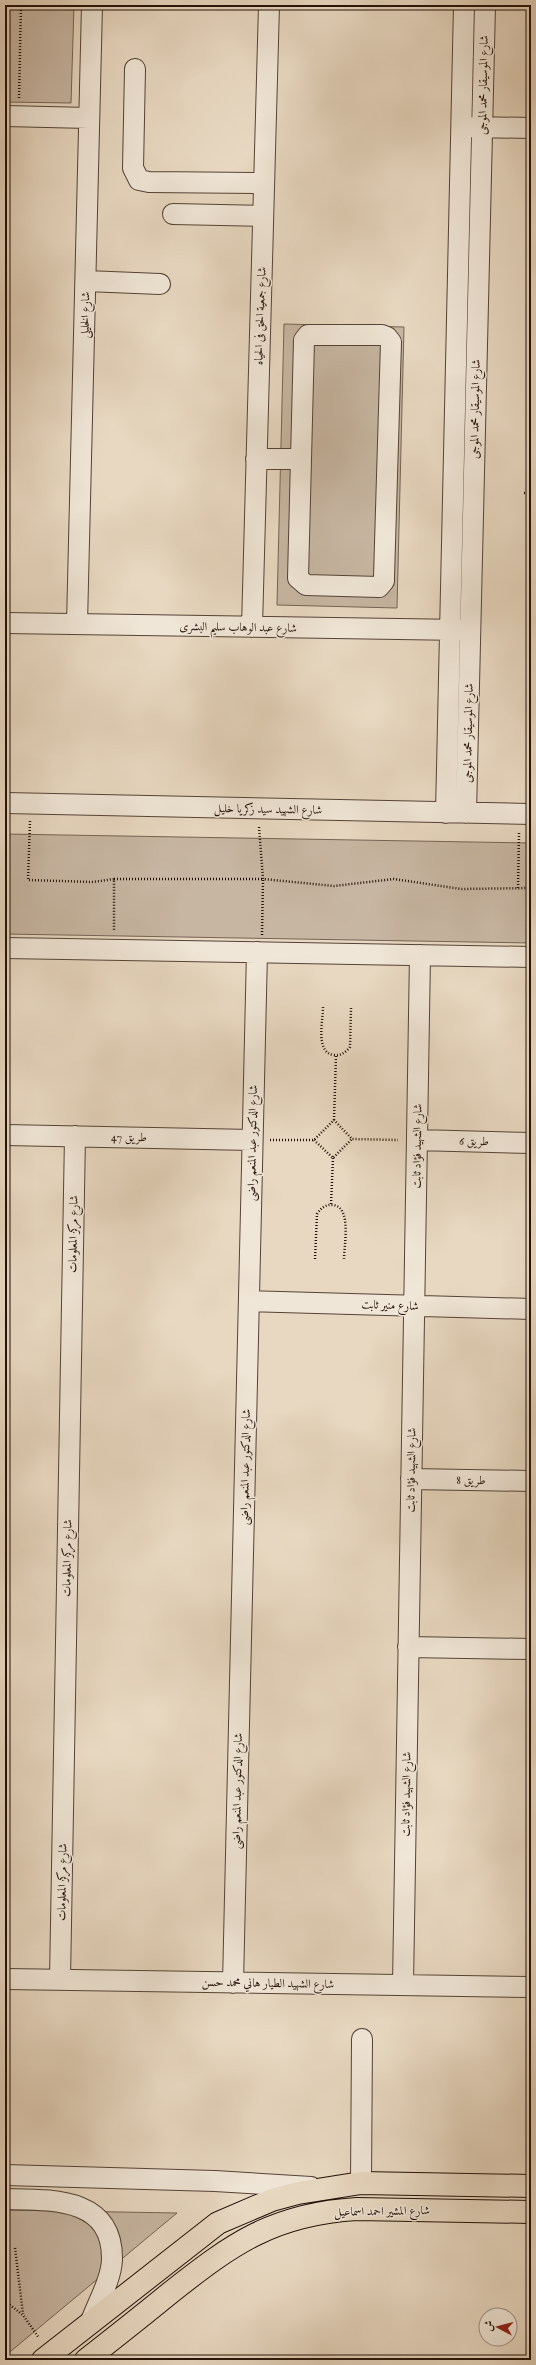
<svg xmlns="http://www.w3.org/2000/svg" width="536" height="2365" viewBox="0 0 536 2365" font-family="'IM FELL English',Amiri,serif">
  <rect width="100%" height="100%" fill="#e8d8c1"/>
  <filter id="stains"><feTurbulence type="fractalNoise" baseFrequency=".005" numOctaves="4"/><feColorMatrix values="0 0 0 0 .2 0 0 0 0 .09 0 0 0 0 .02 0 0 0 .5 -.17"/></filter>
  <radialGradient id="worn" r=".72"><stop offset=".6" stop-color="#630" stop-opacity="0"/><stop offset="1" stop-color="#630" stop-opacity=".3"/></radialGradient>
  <path fill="#c7b6a2" stroke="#756455" d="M5 5H74L71 103 5 102Z
    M284 324 404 327 397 608 277 605Z
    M5 834 531 843V943L5 934Z
    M5 2210 177 2213 5 2356Z"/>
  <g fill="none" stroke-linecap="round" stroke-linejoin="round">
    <g stroke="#544336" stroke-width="22">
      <path id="minor" d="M135 69 133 168 139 180 149 182 264 183
        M5 116 89 118
        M470 127 531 128
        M173 214 263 216
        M86 281 160 284
        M308 335H382L387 337 391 342 384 577V581L379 587 306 585 298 578 304 340Z
        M256 459H301
        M5 623 462 630
        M77 624 92 5
        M252 627 269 5
        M5 803 531 814
        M446 813 464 5
        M466 813 485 5
        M5 948 531 957
        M5 1135 252 1140
        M417 1140 531 1143
        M249 1301 531 1309
        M411 1479 531 1481
        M408 1647 531 1649
        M5 1979 531 1987
        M60 1980 75 1136
        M233 1983 257 952
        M403 1985 420 955
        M5 2175 215 2181 311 2187
        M361 2183 362 2039
        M5 2199C50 2200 113 2196 112 2260 111 2280 98 2302 91 2321"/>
    </g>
    <g stroke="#231108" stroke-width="24">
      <path id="major" d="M43 2360 218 2223 272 2200 298 2193 361 2183 531 2186
        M86 2360C114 2338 142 2316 170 2293 233 2243 274 2214 357 2209L531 2212"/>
    </g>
    <path stroke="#231108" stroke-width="2.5" stroke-dasharray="1 2" stroke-linecap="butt" d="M19 98 21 5
      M524 493H531
      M30 821 28 880 93 882 114 879V931
      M259 827 263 879 334 886 394 879 461 889 530 888 529 939
      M114 879H263L262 935
      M518 888 519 832
      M323 1007C323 1021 315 1053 334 1055 341 1056 346 1052 350 1047L351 1008
      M334 1120 336 1055
      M270 1140H314L334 1120 352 1139 398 1140
      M314 1140 333 1158 352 1139
      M331 1204 333 1158
      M315 1259 317 1214C321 1208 326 1204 333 1205 352 1207 344 1246 344 1259
      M15 2248 23 2314
      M5 2301 23 2315 39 2338"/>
    <use href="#minor" stroke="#f0e6d7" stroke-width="20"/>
    <use href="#major" stroke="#e8d8c1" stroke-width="22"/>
  </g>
  <g text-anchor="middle" stroke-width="3" stroke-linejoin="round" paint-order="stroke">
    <g font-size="12" fill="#231108" stroke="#f0e6d7">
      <text transform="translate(483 85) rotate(-89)" y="4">شارع الموسيقار محمد الموجى</text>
      <text transform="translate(85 315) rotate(-89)" y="4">شارع الخليلى</text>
      <text transform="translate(260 316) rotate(-88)" y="4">شارع جمعية الحق فى الحياه</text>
      <text transform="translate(475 409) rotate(-89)" y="4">شارع الموسيقار محمد الموجى</text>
      <text transform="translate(238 627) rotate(1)" y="4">شارع عبد الوهاب سليم البشرى</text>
      <text transform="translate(468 733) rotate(-89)" y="4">شارع الموسيقار محمد الموجى</text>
      <text transform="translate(268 809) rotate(1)" y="4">شارع الشهيد سيد زكريا خليل</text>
      <text transform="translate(129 1137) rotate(1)" y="4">طريق 47</text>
      <text transform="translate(474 1141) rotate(1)" y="4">طريق 6</text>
      <text transform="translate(252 1143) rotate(-89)" y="4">شارع الدكتور عبد المنعم راضى</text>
      <text transform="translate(417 1146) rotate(-89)" y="4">شارع الشهيد فؤاد ثابت</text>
      <text transform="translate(73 1234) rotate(-89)" y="4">شارع مركز المعلومات</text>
      <text transform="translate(390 1305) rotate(2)" y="4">شارع منير ثابت</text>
      <text transform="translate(245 1467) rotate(-89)" y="4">شارع الدكتور عبد المنعم راضى</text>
      <text transform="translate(411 1470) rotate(-89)" y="4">شارع الشهيد فؤاد ثابت</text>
      <text transform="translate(471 1480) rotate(1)" y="4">طريق 8</text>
      <text transform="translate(67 1558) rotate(-89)" y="4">شارع مركز المعلومات</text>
      <text transform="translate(237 1791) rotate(-89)" y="4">شارع الدكتور عبد المنعم راضى</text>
      <text transform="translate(406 1794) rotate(-89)" y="4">شارع الشهيد فؤاد ثابت</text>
      <text transform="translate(62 1882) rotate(-89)" y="4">شارع مركز المعلومات</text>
      <text transform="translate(268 1983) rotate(1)" y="4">شارع الشهيد الطيار هاني محمد حسن</text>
      <text transform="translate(382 2211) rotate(-1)" y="4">شارع المشير احمد اسماعيل</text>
    </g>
  </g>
  <rect width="536" height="2365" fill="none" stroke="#e8d8c1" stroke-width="20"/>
  <rect x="6" y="6" width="524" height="2353" fill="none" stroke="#231108" stroke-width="2"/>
  <rect x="10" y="10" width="516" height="2345" fill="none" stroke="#231108"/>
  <g transform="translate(498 2327) rotate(277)"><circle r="19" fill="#f0e6d7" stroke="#9e9184"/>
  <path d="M0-3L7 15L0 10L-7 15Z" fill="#8f2418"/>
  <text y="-6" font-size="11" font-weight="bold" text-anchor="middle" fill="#231108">ش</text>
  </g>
  <rect width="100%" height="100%" filter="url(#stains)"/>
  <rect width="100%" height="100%" fill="url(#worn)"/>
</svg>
